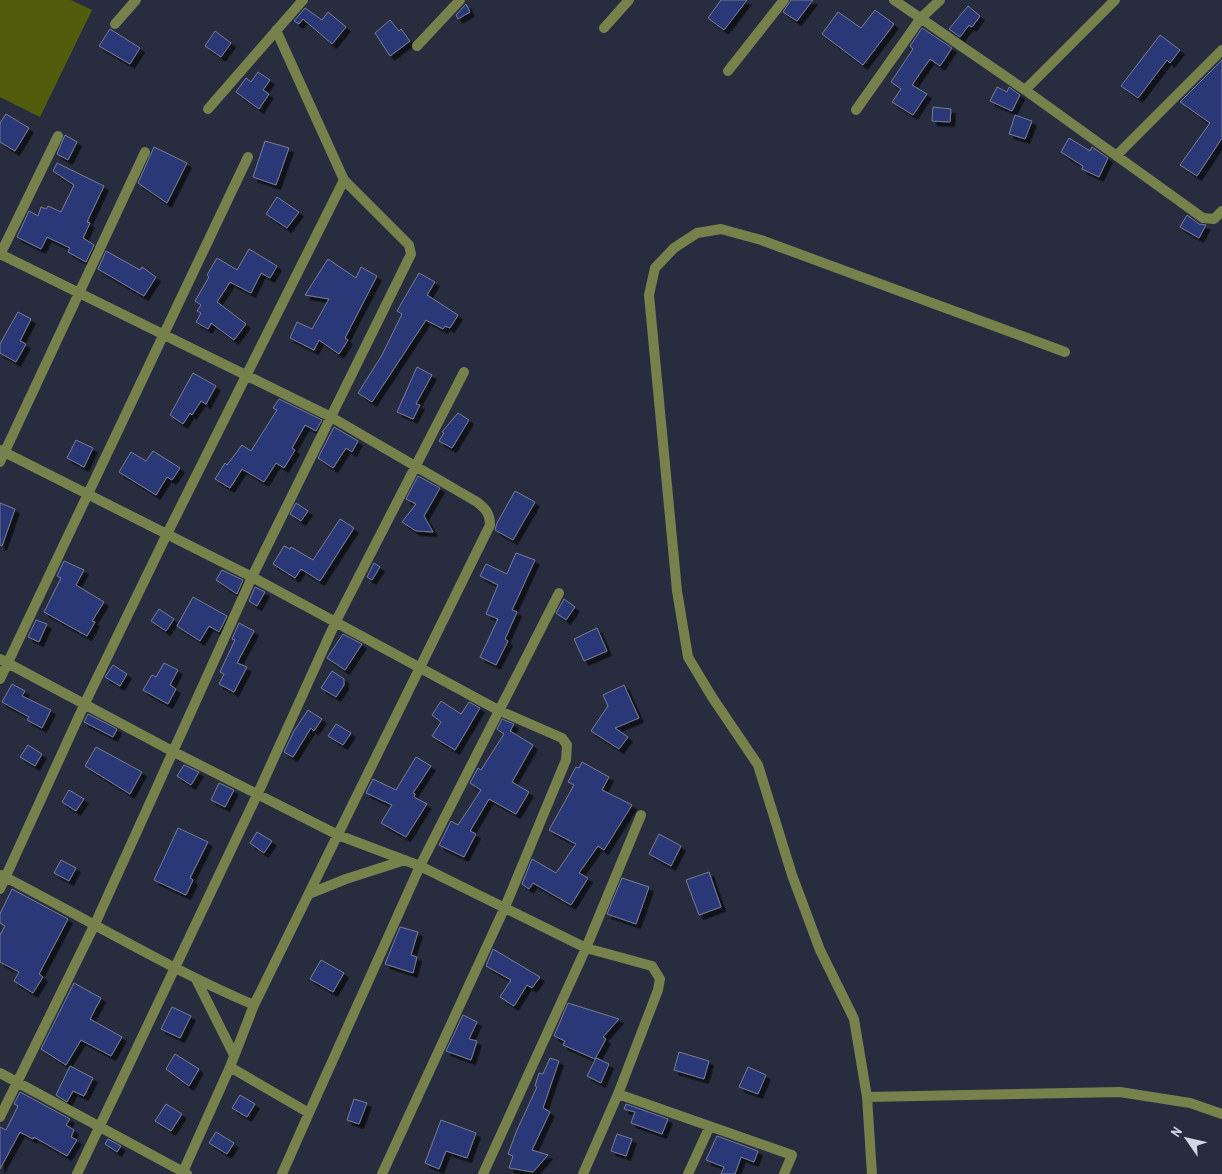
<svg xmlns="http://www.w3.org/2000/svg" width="1222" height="1174" viewBox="0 0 1222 1174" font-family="'Archivo Narrow',sans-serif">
  <defs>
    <filter id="shadow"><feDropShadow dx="4.5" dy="4.5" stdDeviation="0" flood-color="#0009"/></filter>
  </defs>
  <rect width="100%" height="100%" fill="#272d3e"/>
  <path fill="#515c0c" d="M0 0H71L92 10 40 117 0 97Z"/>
  <path fill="#2a3777" stroke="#767d92" filter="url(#shadow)" d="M721 0H747L724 30 708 18Z
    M791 0H813L797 21 783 12Z
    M466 4 470 12 458 19 456 15Z
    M968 6 980 16 972 27 969 25 960 37 949 29Z
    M305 8 322 20 328 12 346 27 332 44 303 19 299 24 294 21Z
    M875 10 894 24 863 65 822 34 838 12 861 28Z
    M390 20 399 31 401 29 410 41 390 56 375 33Z
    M922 28 952 48 940 66 930 59 912 85 927 94 913 115 892 102 901 89 891 82 913 49 910 46Z
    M110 29 140 48 130 64 99 46Z
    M215 31 231 43 221 57 205 46Z
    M1160 35 1180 50 1170 63 1167 60 1138 98 1121 86Z
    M1222 60V138L1197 176 1180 165 1210 123 1180 102Z
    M258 72 270 80 263 90 269 94 259 109 236 92 246 78 251 82Z
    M997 87 1007 92 1009 87 1020 95 1012 111 990 101Z
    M933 107 951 109 950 122 932 121Z
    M6 114 29 128 15 151 0 142V123Z
    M1015 115 1032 121 1025 139 1009 134Z
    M65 135 77 142 68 160 57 154Z
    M1069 138 1090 151 1092 147 1108 158 1099 177 1082 169 1083 166 1061 152Z
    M265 141 289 148 276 185 253 177Z
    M154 147 187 163 167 203 138 183Z
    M57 163 104 186 87 222 90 223 83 238 94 245 86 262 68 252 70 248 47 237 41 249 17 237 29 211 38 216 41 207 46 209 48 206 61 212 74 185 53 171Z
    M277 197 299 212 287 228 266 214Z
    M1187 215 1199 224 1206 225 1199 238 1180 227Z
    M249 249 277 266 270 278 261 273 251 293 230 282 217 302 246 324 234 340 211 323 208 329 196 322 201 313 197 311 201 305 195 301 209 277 207 275 217 258 237 270Z
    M106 251 140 270 142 267 156 277 144 296 98 269Z
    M328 259 356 278 361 267 377 276 345 338 348 340 339 354 319 340 314 350 290 338 297 322 312 329 329 299 305 295Z
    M419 273 435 282 427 295 458 315 450 328 445 326 443 329 426 320 372 402 358 393 382 355 402 314 397 311Z
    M18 312 31 319 20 341 26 344 16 362 0 353V344Z
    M417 367 432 375 416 404 420 405 413 419 397 412Z
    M193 373 216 386 206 404 201 401 192 415 190 413 183 424 170 415Z
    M279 399 322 420 316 431 305 425 292 448 295 450 284 468 276 463 264 482 242 469 230 488 215 479 225 463 227 465 242 445 251 451 277 410 273 408Z
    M458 413 469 420 452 448 439 441 444 433 442 432Z
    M334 427 358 441 352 452 346 448 333 468 318 458Z
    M76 440 93 448 84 467 67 458Z
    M153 451 180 468 172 480 167 477 156 495 119 472 131 452 146 461Z
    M418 476 440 488 424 516 433 532 416 531 402 522 416 504 406 499Z
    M515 491 535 502 513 540 495 530 497 523Z
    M0 503 15 509 2 546 0 545Z
    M296 503 308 511 301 521 290 514Z
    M340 519 354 528 320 581 301 569 295 578 273 564 284 546 290 549 291 547 313 560Z
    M516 553 535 560 512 610 517 612 505 639 508 641 496 665 480 657 498 619 486 614 498 585 480 576 486 564 507 574Z
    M64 561 84 570 76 585 104 602 92 621 95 622 87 636 44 612 61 578 57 576Z
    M374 563 380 567 372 580 367 577Z
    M222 570 243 580 237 594 216 580Z
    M255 587 265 592 257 606 249 601Z
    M193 597 227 616 219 632 209 626 200 641 177 626Z
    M564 599 575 607 566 620 556 613Z
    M159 609 174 619 166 631 151 621Z
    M36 620 47 624 39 642 28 637Z
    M239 623 254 631 237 663 247 667 234 692 219 684 224 674 220 672 235 640 232 639Z
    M597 628 607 651 584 661 574 639Z
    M343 634 362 644 345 670 327 658Z
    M164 663 178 670 170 685 176 689 168 704 143 690 152 675 156 677Z
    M113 665 127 674 120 686 105 677Z
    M332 671 344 679V685L336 697 321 688Z
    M12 684 25 691 22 696 51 710 42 728 27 720 29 717 2 702Z
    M624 685 639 718 615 728 628 737 619 749 591 731 608 706 603 695Z
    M441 701 461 714 469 702 480 708 455 750 432 736 441 722 432 715Z
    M308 710 322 719 314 731 311 728 293 757 284 752 294 731Z
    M88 714 117 729 113 737 84 722Z
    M502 719 514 724 510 731 533 745 512 782 529 792 516 814 489 799 470 831 476 834 464 857 439 845 451 821 458 825 481 790 470 783 478 768 481 770 504 734 497 729Z
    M336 724 351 733 343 745 328 736Z
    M28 745 42 754 35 766 20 757Z
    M96 747 142 772 130 794 85 766Z
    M416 757 431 766 413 793 415 794 414 797 427 804 406 837 381 823 392 805 366 793 373 779 396 790Z
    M582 762 609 777 602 790 632 805 604 850 598 846 579 873 588 878 571 905 533 883 529 889 522 884 532 859 556 873 576 844 549 830 574 785 568 782 576 767 579 768Z
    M184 765 199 772 191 785 177 776Z
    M219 783 234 790 225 807 211 800Z
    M69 790 84 799 76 811 62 802Z
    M178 828 208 842 190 878 193 880 186 895 154 880Z
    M257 832 272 841 264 853 250 843Z
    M659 834 681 846 671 866 649 854Z
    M61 860 76 868 69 881 54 873Z
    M709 872 721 907 699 915 686 880Z
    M622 878 649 887 636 924 607 914Z
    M12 889 68 919 39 974 43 977 33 993 14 981 19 972 0 962V935L5 926 0 923V914Z
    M400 927 418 932 411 955 417 957 413 973 385 964Z
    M493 949 540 977 532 988 527 985 514 1006 500 997 511 980 486 966Z
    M321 960 344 973 333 992 310 979Z
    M74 983 101 998 90 1019 122 1037 111 1056 81 1040 66 1065 41 1049Z
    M568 1003 619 1019 603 1037 606 1039 595 1059 563 1045 565 1041 554 1036Z
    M172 1007 191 1016 180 1038 161 1029Z
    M463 1015 477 1022 469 1039 477 1041 471 1060 446 1051Z
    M679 1052 709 1061 704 1079 674 1070Z
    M175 1054 199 1069 189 1086 166 1069Z
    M550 1058 559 1061 543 1108 550 1112 532 1150 548 1155 533 1172 509 1168 513 1156 508 1154 517 1130 537 1087 535 1086 539 1073 543 1074Z
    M596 1058 609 1064 601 1083 587 1076Z
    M70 1066 93 1078 84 1096 73 1091 67 1102 56 1095Z
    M748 1067 766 1075 758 1094 739 1087Z
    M20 1092 70 1119 66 1125 74 1130 71 1137 77 1140 67 1156 34 1137 33 1139 20 1132 0 1169V1127L6 1130 18 1106 14 1104Z
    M240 1095 255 1104 247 1117 232 1108Z
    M354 1099 367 1103 359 1124 347 1120Z
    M166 1104 182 1114 171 1131 155 1121Z
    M626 1104 668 1119 662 1134 631 1123 635 1112 624 1109Z
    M441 1120 476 1133 467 1158 446 1151 439 1169 425 1163Z
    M216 1132 234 1143 227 1154 209 1143Z
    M617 1134 632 1139 626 1156 611 1151Z
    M717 1136 758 1151 754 1162 741 1157 735 1174H721L724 1167 706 1160Z
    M108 1139 121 1146 117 1152 105 1144Z"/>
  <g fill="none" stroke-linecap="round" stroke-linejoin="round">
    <path stroke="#77814c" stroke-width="10" d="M894 0 1025 90 1203 218 1214 219 1222 211
      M115 24 136 0
      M604 28 629 0
      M417 46 460 0
      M728 71 784 0
      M1025 90 1115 0
      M208 109 303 0
      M856 110 921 18 940 0
      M1117 155 1222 50
      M0 254 331 417 477 502C486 509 490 514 490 525L254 1005 230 1067 182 1174
      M0 255 58 136
      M0 450 252 577 498 710 562 738 567 745 566 760 505 907 382 1174
      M0 462 145 152
      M0 659 172 751 338 835 420 866 586 948 652 966 660 979 658 990 618 1094 583 1174
      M0 679 248 157
      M1 875C85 918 167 968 254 1005
      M0 889 85 703 167 534 344 180
      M311 893 346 879 405 860
      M197 981 234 1055
      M230 1067 309 1113 282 1174
      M0 1073 187 1174
      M618 1094 792 1155 784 1174
      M867 1097 854 1019 820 950 792 875 758 765 712 697 688 657 677 591 649 295 655 268 674 248 697 233 721 229 761 240 1065 352
      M309 1113 420 866 559 593
      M0 1117 95 924 252 577 411 254 409 245 344 180 276 30
      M77 1174 258 793 336 621 464 372
      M483 1174 586 948 641 815
      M688 1174 709 1128
      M872 1174 867 1097 1120 1092 1190 1103 1222 1114"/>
  </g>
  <g transform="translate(1187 1139) rotate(304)" stroke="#272d3e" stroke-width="4" paint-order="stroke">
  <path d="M0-4L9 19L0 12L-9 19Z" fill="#d3d7e3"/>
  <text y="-8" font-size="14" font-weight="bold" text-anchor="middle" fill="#d3d7e3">N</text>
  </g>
</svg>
